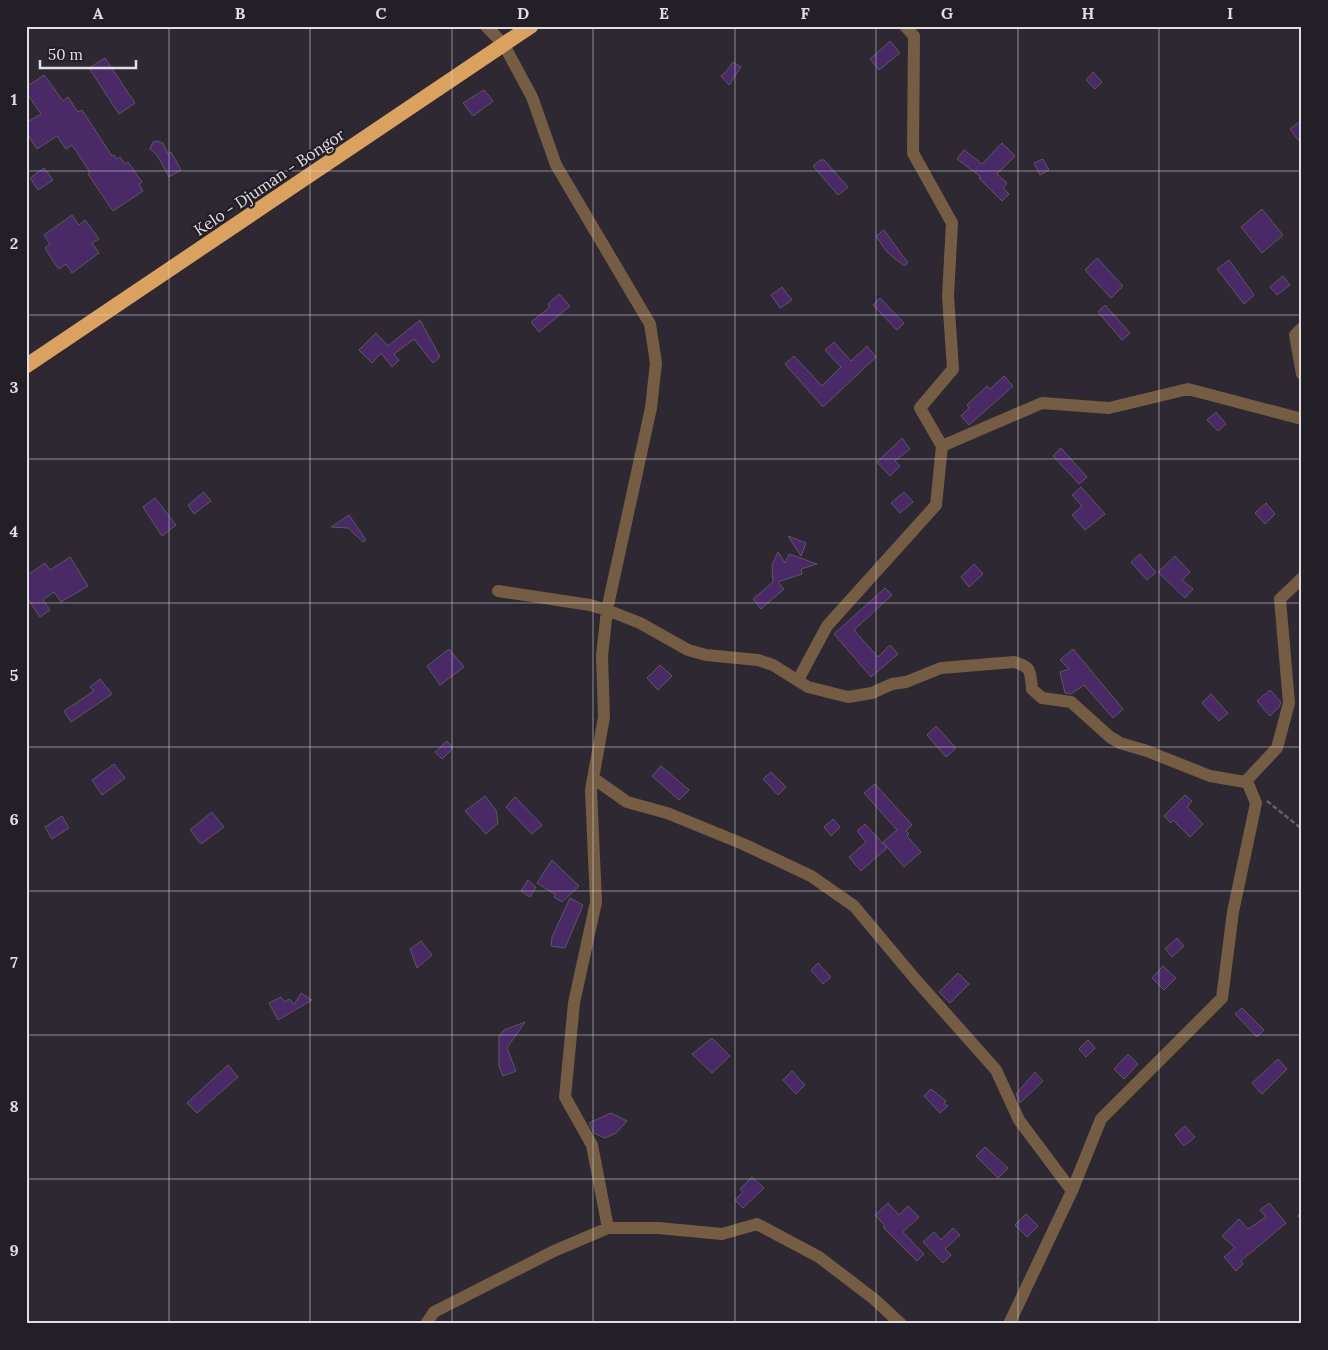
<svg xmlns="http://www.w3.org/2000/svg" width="1328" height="1350" viewBox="0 0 1328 1350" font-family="Lora,serif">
  <rect width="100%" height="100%" fill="#2d2831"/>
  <path fill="#4a2967" stroke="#5c5761" d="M890 41 900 53 879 70 870 59Z
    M105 58 135 103 119 114 89 68Z
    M733 62 741 67 729 85 721 76 725 73Z
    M1093 72 1102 82 1095 89 1086 80Z
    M44 75 63 101 68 97 78 112 82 110 112 156 114 155 117 159 120 157 125 164 128 162 142 182 139 184 143 191 113 211 88 174 90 172 72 145 66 149 57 136 37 149 26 132V123L41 114 26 92V87Z
    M484 90 493 101 473 116 463 103Z
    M1302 120V145L1290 129Z
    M156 141 163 143 168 154 171 152 181 170 169 177 157 155 150 149 153 142Z
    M1002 143 1015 156 997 174 1007 183 1003 188 1009 194 1002 201 979 178 981 177 957 159 964 150 982 164Z
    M1043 159 1049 170 1040 175 1034 163Z
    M820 160H824L848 187 838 195 813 166Z
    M44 168 53 180 38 190 30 178Z
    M1262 209 1283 235 1262 253 1241 227Z
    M72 215 79 225 85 220 99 239 92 243 99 253 72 273 66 264 59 269 53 261 45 248 50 244 44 235Z
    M884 230 908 263 904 266 887 252 876 236Z
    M1097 258 1123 286 1111 298 1085 270Z
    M1229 260 1254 295 1244 304 1217 269Z
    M1283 276 1290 285 1277 295 1270 287Z
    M782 287 792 300 780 308 771 295Z
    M559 294 570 306 539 332 531 322 550 307 548 304Z
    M880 298 904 323 897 330 873 305Z
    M1105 305 1130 333 1122 340 1098 312Z
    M420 320 440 357 433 363 414 339 394 354 399 360 392 367 381 353 372 363 359 350 376 333 388 346Z
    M834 342 851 361 867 346 876 357 823 407 785 364 794 356 822 386 841 367 825 350Z
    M1004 376 1013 386 969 425 961 416 969 408 967 405 987 386 990 389Z
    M1216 412 1226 424 1218 431 1207 420Z
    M902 438 910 449 895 461 900 466 890 476 877 462Z
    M1061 448 1087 477 1079 484 1053 456Z
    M1081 487 1105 514 1085 530 1072 515 1082 506 1072 495Z
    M204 492 211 501 194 514 188 505Z
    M904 492 913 502 900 513 891 503Z
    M155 498 176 525 162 536 143 507Z
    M1266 503 1275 514 1265 524 1255 513Z
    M349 515 366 540 363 542 348 528 331 527Z
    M788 536 806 543 801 556Z
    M778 552 785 563 789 554 817 564 801 569 802 574 778 582 784 589 761 609 753 599 773 582 772 565Z
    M1140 554 1156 572 1147 580 1131 562Z
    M1175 556 1190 572 1182 580 1193 589 1185 598 1158 572Z
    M70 557 88 586 61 602 54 592 43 600 50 610 40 617 26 596V576L45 563 50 570Z
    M974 564 983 574 969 587 961 577Z
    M885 588 892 595 854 630 878 657 890 645 898 654 871 677 834 634Z
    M449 649 464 667 440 685 427 666Z
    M1073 649 1123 709 1113 718 1084 685 1071 694 1065 693 1060 672 1069 669 1060 660Z
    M660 665 672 676 658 690 647 678Z
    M100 679 112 694 71 722 64 711 94 691 90 687Z
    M1270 690 1281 702 1279 707 1270 716 1257 701Z
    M1211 694 1228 713 1219 721 1202 703Z
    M936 726 956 748 946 757 927 735Z
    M447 741 453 748 442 759 435 752Z
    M114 764 125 778 102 795 92 780Z
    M661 766 689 790 679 800 652 776Z
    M771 772 786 787 778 795 763 779Z
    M875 784 912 825 906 831 909 834 907 836 921 852 904 867 883 842 897 830 864 793Z
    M1185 795 1192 801 1187 807 1203 824 1190 837 1173 820 1171 823 1164 816Z
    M485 796 496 810 498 823 486 834 465 811Z
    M515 797 542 825 532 834 506 807Z
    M212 812 224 827 201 844 190 830Z
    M62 816 69 828 52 839 45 827Z
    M833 819 840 827 831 836 824 827Z
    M865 824 887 848 861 871 849 857 866 842 857 831Z
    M552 860 579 886 562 902 554 897 556 895 537 883Z
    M528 880 536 887 530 897 521 891Z
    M570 898 583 905 565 948 551 946 552 937Z
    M1177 938 1184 946 1172 957 1165 949Z
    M421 941 432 955 417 968 410 949Z
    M818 963 831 977 823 984 811 970Z
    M1163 966 1176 978 1164 990 1152 978Z
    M958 973 969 984 950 1003 939 992Z
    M301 993 312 1000 278 1020 269 1003 281 997 284 1002 290 999 294 1005Z
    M1242 1008 1264 1030 1257 1037 1235 1014Z
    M525 1022 507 1048 516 1071 503 1076 499 1066V1036L504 1030Z
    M712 1038 730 1056 712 1073 692 1054Z
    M1088 1040 1095 1048 1086 1057 1079 1049Z
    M1128 1054 1138 1064 1124 1079 1114 1069Z
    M1278 1059 1287 1069 1262 1094 1252 1083Z
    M228 1065 238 1077 197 1113 187 1103Z
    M792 1071 805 1085 796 1094 783 1080Z
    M1035 1072 1043 1081 1020 1103 1016 1094Z
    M931 1089 946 1101 944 1103 948 1106 940 1113 924 1096Z
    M611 1113 627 1121 616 1133 605 1138 594 1133 589 1123Z
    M1185 1126 1195 1137 1184 1146 1175 1135Z
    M985 1147 1008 1168 998 1178 976 1156Z
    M752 1177 764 1188 743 1208 735 1200 743 1192 740 1189Z
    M888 1203 899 1215 908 1206 919 1217 903 1232 924 1254 917 1261 883 1227 885 1226 875 1215Z
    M1269 1203 1286 1223 1241 1261 1243 1264 1236 1271 1224 1257 1235 1248 1222 1236 1239 1219 1248 1229 1266 1217 1260 1210Z
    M1026 1214 1038 1226 1027 1237 1015 1225Z
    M953 1228 960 1235 945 1249 951 1255 943 1263 923 1242 934 1232 941 1240Z"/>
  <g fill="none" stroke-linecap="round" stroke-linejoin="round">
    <path stroke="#656068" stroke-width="2.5" stroke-dasharray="5 2.5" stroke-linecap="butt" d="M1267 801 1302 829
      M1302 1213 1299 1216 1302 1221"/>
    <path stroke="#745d43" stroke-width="12" d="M486 26 504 45 532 97 556 165 650 324 656 363 651 408 607 610 602 656 604 717 591 790 596 902 574 1003 565 1097 592 1145 608 1228
      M1302 328 1295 335 1302 374
      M942 446 1042 403 1109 408 1188 389 1302 419
      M498 591 590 605 607 610 640 623 688 650 706 655 758 660 773 665 808 687 848 697 872 693 892 684 906 682 941 668 1014 662C1032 667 1030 671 1032 689L1042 698 1071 702 1110 737 1120 743 1147 751 1210 776 1245 782 1277 748 1289 703 1280 599 1302 578
      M798 680 827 626 936 505 942 446 920 408 953 369 948 296 952 223 913 153 914 36 905 26
      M593 778 627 802 667 813 743 844 811 876 854 906 916 980 996 1070 1019 1120 1072 1191
      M426 1324 434 1312 554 1251 608 1228H658L722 1234 757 1224 819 1257 874 1299 901 1324
      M1009 1324 1072 1191 1101 1119 1222 998 1233 912 1256 803 1249 786"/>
    <path stroke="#daa25e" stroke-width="15" d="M26 366 531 26"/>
  </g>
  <path fill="none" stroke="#e1dee4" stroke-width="1" stroke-opacity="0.55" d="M169 26V1324M310 26V1324M452 26V1324M593 26V1324M735 26V1324M876 26V1324M1018 26V1324M1159 26V1324M26 171H1302M26 315H1302M26 459H1302M26 603H1302M26 747H1302M26 891H1302M26 1035H1302M26 1179H1302"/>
  <g text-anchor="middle" stroke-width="4.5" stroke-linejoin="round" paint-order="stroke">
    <g font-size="16" fill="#e1dee4" stroke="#231f27">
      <text transform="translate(269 182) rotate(-34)" y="6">Kelo - Djuman - Bongor</text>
    </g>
  </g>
  <rect width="1328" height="1350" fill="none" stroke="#231f27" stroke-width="55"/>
  <path d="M40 60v8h96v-8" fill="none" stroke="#e1dee4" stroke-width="2.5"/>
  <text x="48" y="60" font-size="15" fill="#e1dee4" stroke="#231f27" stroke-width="4" paint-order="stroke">50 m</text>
  <rect x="28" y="28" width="1272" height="1294" fill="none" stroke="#e1dee4" stroke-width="2"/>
  <g font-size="16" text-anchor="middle" font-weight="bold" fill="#e1dee4">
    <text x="98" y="19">A</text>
    <text x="240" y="19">B</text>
    <text x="381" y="19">C</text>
    <text x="523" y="19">D</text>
    <text x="664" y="19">E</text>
    <text x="805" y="19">F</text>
    <text x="947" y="19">G</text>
    <text x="1088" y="19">H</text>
    <text x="1230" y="19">I</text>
    <text x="14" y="105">1</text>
    <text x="14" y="249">2</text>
    <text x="14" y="393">3</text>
    <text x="14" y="537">4</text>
    <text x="14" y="681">5</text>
    <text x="14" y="825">6</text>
    <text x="14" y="968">7</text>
    <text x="14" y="1112">8</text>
    <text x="14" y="1256">9</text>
  </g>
</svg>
